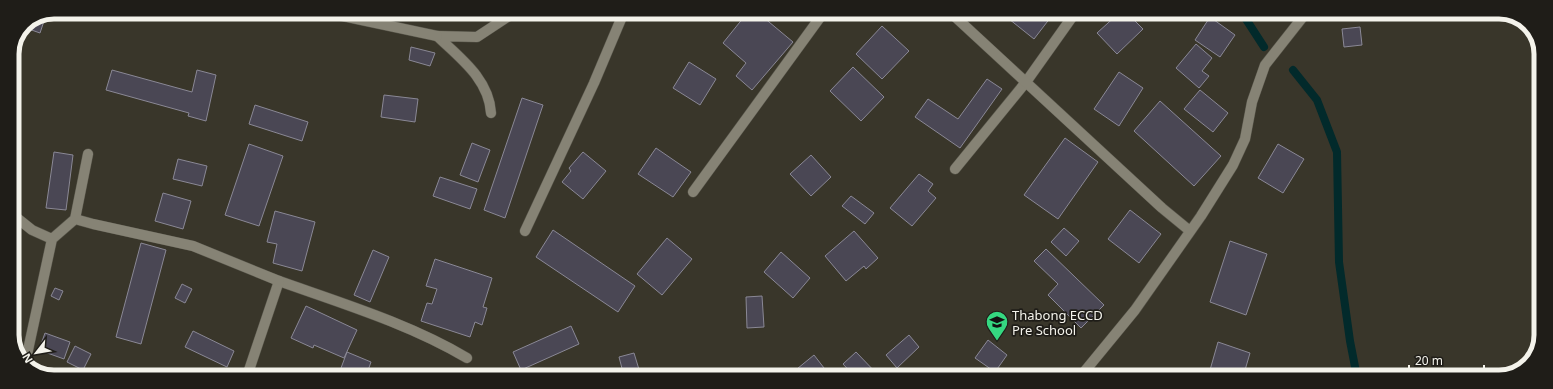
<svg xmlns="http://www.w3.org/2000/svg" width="1553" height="389" viewBox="0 0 1553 389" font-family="'Noto Sans',sans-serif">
  <rect width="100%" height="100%" fill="#39362a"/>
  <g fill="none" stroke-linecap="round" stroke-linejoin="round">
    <path stroke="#022a2b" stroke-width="8" d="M1242 13 1264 47
      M1293 70 1317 100 1337 152 1339 262 1350 341 1357 377"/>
  </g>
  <path fill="#4a4754" stroke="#8a8895" d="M748 12H757L793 42 752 90 736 76 746 63 723 43Z
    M1006 13H1054L1034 39 1004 15Z
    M1119 13H1127L1143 29 1117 54 1097 33Z
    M46 15 40 33 23 27 24 24Z
    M1210 17 1235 35 1220 57 1195 40Z
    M882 26 909 51 882 79 856 54Z
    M1360 27 1362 45 1344 47 1342 29Z
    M1196 44 1212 58 1202 71 1209 76 1199 88 1176 68Z
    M411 47 435 53 430 66 409 60Z
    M689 62 716 79 700 105 673 88Z
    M853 67 884 97 861 121 830 91Z
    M112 70 192 92 197 70 216 75 206 121 188 116 189 113 106 90Z
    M1119 72 1143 88 1119 126 1094 109Z
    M987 79 1002 89 960 148 915 117 928 99 958 119Z
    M1200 90 1228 113 1213 132 1184 109Z
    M384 95 418 99 415 122 381 117Z
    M522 98 543 105 505 218 484 210Z
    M1160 101 1221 156 1194 186 1134 131Z
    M255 105 308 122 302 141 249 124Z
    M1065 138 1098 162 1058 219 1024 195Z
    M472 143 490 150 478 182 460 175Z
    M249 144 283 156 259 226 225 215Z
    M1278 144 1304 159 1283 193 1258 178Z
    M656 148 691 172 673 197 638 174Z
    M54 152 73 155 66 210 46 208Z
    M583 152 606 171 583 199 562 182 571 171 569 168Z
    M811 155 831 177 811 196 790 174Z
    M178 159 207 166 202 186 173 179Z
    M919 174 933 184 928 191 936 198 912 226 890 208Z
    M440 177 477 189 470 209 433 196Z
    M163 193 191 201 183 229 155 221Z
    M851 196 874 213 865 224 842 206Z
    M1130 210 1161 234 1139 263 1108 239Z
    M275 211 315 222 302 271 273 263 277 244 267 242Z
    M1064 228 1079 241 1066 256 1051 242Z
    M553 230 635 286 618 312 536 257Z
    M854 231 878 258 866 269 864 266 846 281 825 256Z
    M667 238 692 259 662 295 637 274Z
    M1230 241 1267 254 1246 315 1210 302Z
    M141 243 166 250 141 344 116 337Z
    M1046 249 1104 305 1081 328 1048 295 1058 284 1034 261Z
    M373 250 389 257 370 302 354 295Z
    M781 252 810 278 793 298 764 272Z
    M435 259 492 278 483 307 487 308 482 325 475 322 470 337 421 321 427 303 432 304 437 289 426 286Z
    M182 284 192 289 185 303 175 298Z
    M55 288 63 291 59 300 51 296Z
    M762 296 764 327 747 328 746 297Z
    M306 306 357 330 344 358 314 345 313 348 291 338Z
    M571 326 579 344 521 370 513 352Z
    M193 331 234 351 227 367 185 347Z
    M45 333 70 342 64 359 39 350Z
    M909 335 919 347 897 368 886 355Z
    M988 340 1007 355 995 372 975 358Z
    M1218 342 1250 353 1243 377H1208Z
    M75 346 91 354 83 370 67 362Z
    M347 352 371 362 366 376H338Z
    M856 352 880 377H855L843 364Z
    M634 353 641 376H624L619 357Z
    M814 355 831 377H795L792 373Z"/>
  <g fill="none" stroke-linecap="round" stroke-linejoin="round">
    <g stroke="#57554a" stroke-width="11">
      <path id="service" d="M437 36C460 58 489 79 491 113
        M437 36 477 37 515 12
        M955 169 1026 82 1075 13
        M693 192 824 12
        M525 231 594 83 624 12
        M279 281C341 303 410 324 467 358"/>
    </g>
    <g stroke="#57554a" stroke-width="11">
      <path id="minor" d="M324 12 437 36
        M951 13 1162 208 1190 231
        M12 214 32 230 52 239 75 219 93 224 193 246 279 281 247 376
        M75 219 88 154
        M25 364 52 239
        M1080 377 1135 310 1201 216 1233 165 1245 139 1252 102 1265 65 1306 13"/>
    </g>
    <use href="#service" stroke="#868375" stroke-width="10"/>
    <use href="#minor" stroke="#868375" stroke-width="10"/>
  </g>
  <defs>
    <g id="school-pin" transform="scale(1.15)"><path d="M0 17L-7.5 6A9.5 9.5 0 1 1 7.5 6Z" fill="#35d881" stroke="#1f1d18"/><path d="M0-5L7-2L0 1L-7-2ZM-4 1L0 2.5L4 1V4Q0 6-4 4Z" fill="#111"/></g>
  </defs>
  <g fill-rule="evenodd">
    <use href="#school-pin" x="997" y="322"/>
  </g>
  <g text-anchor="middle" stroke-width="3.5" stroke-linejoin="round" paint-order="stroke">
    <g font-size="13" fill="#f4f3eb" stroke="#1f1d18" text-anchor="start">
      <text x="1012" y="320">Thabong ECCD<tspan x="1012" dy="15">Pre School</tspan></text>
    </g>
  </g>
  <path d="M0 0H1553V389H0ZM54 19H1499A35 35 0 0 1 1534 54V335A35 35 0 0 1 1499 370H54A35 35 0 0 1 19 335V54A35 35 0 0 1 54 19Z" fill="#1f1d18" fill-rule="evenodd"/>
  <path fill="none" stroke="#f4f3eb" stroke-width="5" d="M54 19H1499A35 35 0 0 1 1534 54V335A35 35 0 0 1 1499 370H54A35 35 0 0 1 19 335V54A35 35 0 0 1 54 19Z"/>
  <g transform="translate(36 353) rotate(239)" stroke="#1f1d18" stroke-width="3" paint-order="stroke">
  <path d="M0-3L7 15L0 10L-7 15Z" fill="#f4f3eb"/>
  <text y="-6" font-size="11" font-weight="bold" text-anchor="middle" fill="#f4f3eb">N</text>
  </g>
  <path d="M1409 365v6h75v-6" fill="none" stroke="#f4f3eb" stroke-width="2"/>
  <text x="1415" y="365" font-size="12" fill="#f4f3eb" stroke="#1f1d18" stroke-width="3" paint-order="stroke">20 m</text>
</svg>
